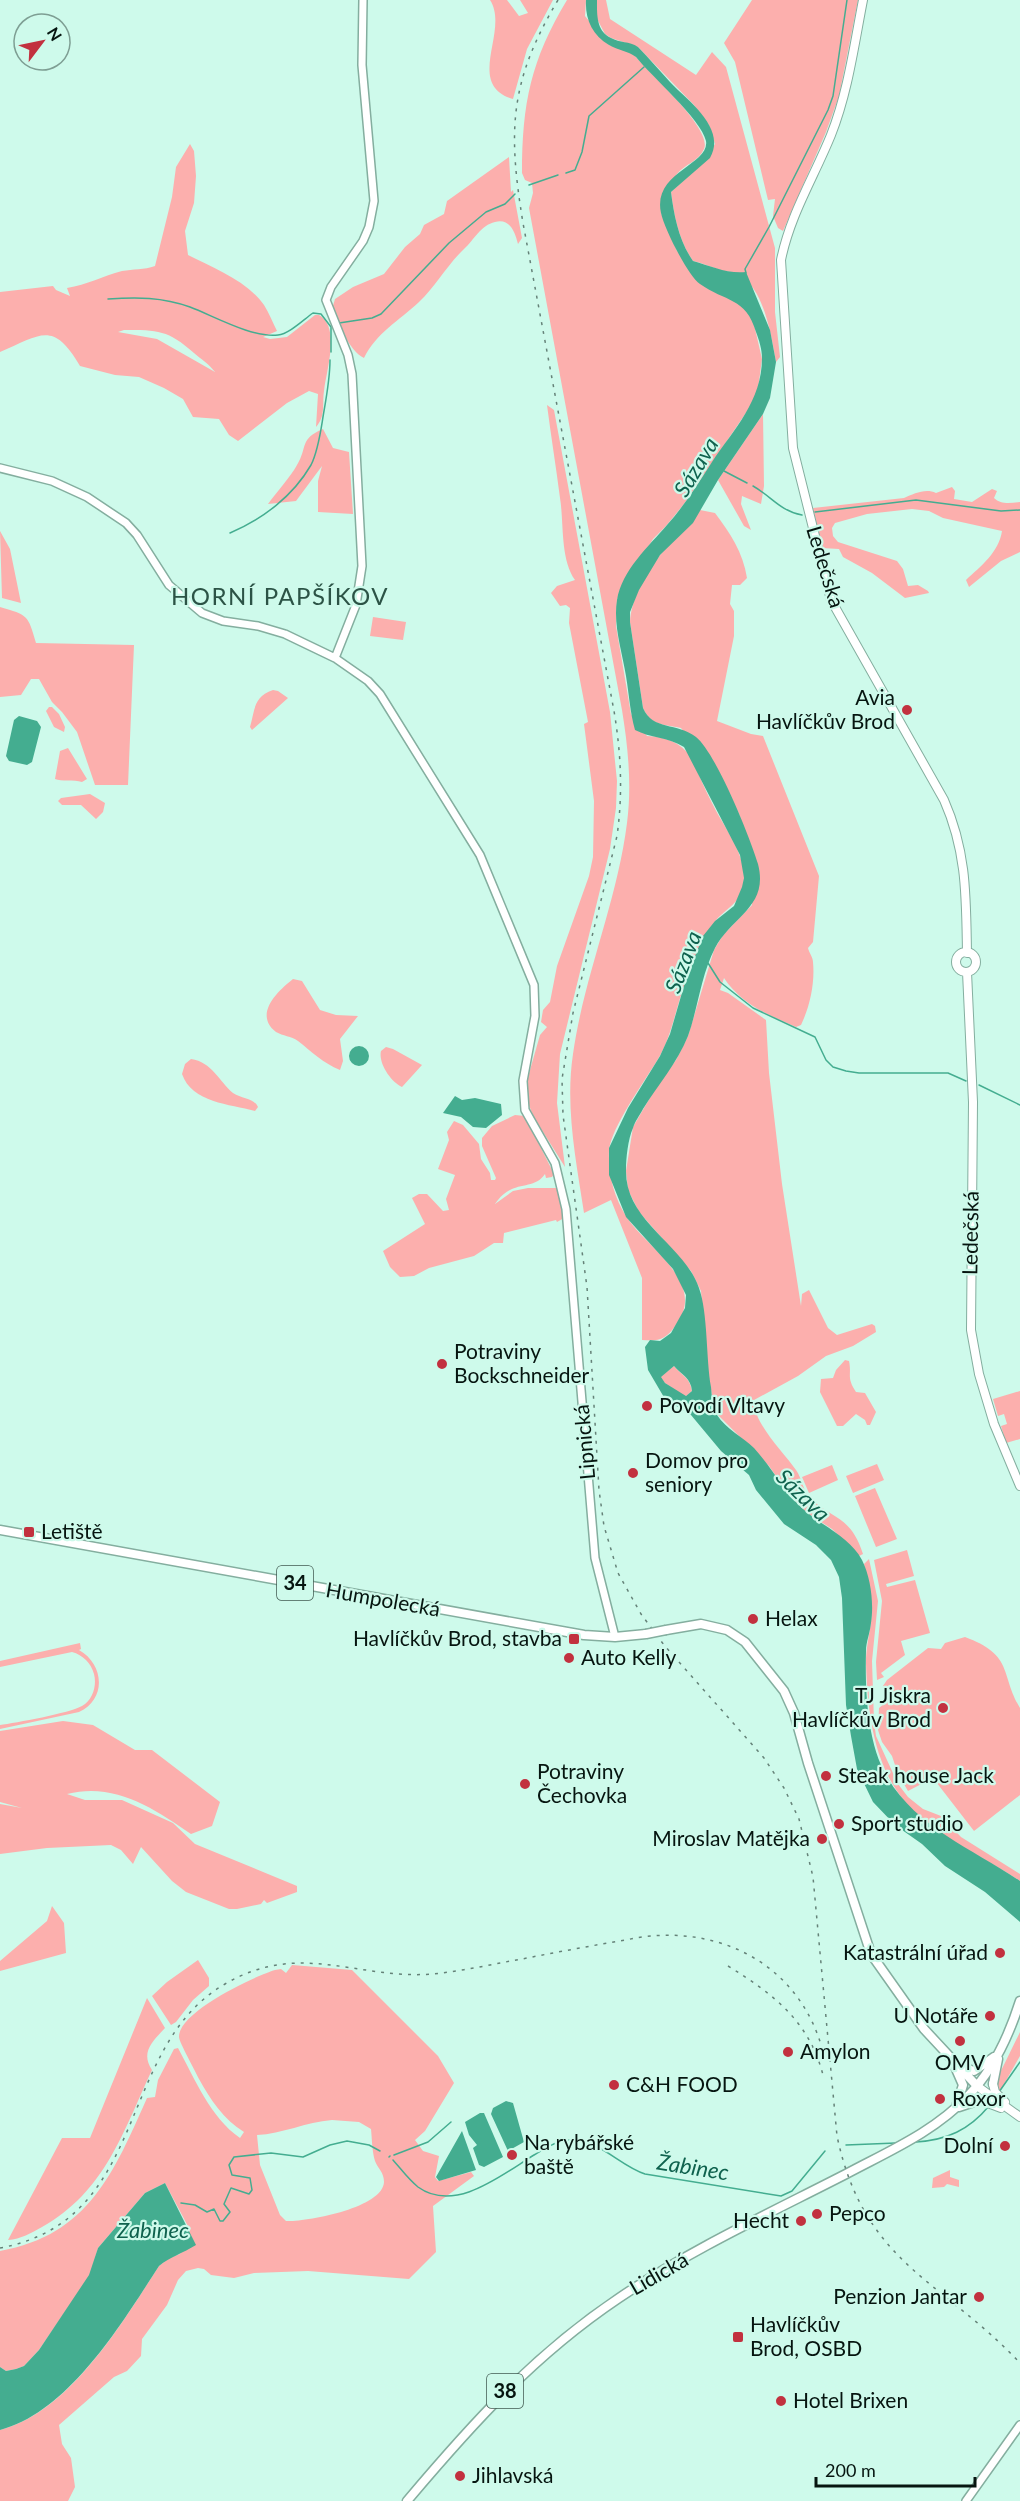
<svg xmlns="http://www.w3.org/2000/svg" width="1020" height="2501" viewBox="0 0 1020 2501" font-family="Lato,sans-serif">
  <rect width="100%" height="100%" fill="#cefaeb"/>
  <path fill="#fcafad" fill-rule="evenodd" d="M490 0H507L519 16 528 13 520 0H553L527 49 513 99C464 84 510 31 490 0Z
    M567 0H586L585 16 609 45 630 52 636 57C649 73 713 129 704 149 698 162 685 164 677 174 669 183 666 202 661 213L677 251 745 308 753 320 762 359 758 389 752 404 684 504 666 526 653 539 617 599 616 626 631 714 647 736C666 737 680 742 691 757 698 772 704 788 712 803 723 826 744 851 744 877 744 906 722 908 713 925 705 943 694 960 687 978 676 1005 673 1034 658 1059 645 1081 611 1127 609 1151 608 1174 614 1197 626 1216 646 1248 708 1282 676 1325 665 1340 660 1341 642 1340V1278L611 1200 584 1213C576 1160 565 1107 573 1054 584 976 617 902 627 823 632 785 628 747 622 710L529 208 533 193 532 183 525 180 522 173C522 103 531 60 567 0Z
    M597 0H606L610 19 696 75 712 52 726 67 775 248V312L780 357 776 362C771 334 764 288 738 274 733 271 725 272 720 270 711 267 702 263 693 261 679 241 674 216 671 192L692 173 715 144 709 125 694 105 638 47 611 38 605 34 596 17Z
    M752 0H858L839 96 826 132 783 231 778 228 773 216 775 199 768 200 735 62 724 43Z
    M190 144 194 151 196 176 194 203 185 231 188 255C214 268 247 281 264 305 269 313 273 323 277 331L263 337 270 339 287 337 315 315H319C341 327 326 371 324 391 322 404 326 416 316 427L318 394 309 391 287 403 238 441 229 435 219 419 193 417 183 399 164 388 139 377 115 375 80 366C53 320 41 335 0 352V292L53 286 56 290 70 296 67 288C87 285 103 276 122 271 133 269 144 270 155 266L172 197 176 167ZM124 330C158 330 168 330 194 353 201 359 209 364 215 372L157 339 118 332Z
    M509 157 511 192 513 190 522 238 518 244C515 232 510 218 495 222 481 225 474 240 464 249 447 265 436 286 419 302 399 321 376 333 364 358 348 350 340 324 332 309L335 299 353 287 384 274 405 247 420 234 424 225 444 214 447 201Z
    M547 405 554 410 610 712 617 781 616 808 610 849 560 1054 557 1103 565 1167 533 1116 526 1097V1084L540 1035 547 1027 541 1022 543 1010 550 1002 557 966 589 876 593 857 594 801 584 724 588 722 569 623 570 608 566 605 560 606 551 593 557 586 575 580C560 559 564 522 560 498 556 467 551 436 547 405Z
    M763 414 764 486 761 504 742 496 741 504 751 530 744 526 718 480Z
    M323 429 333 448 349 452 353 514 318 512V481L322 466 296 501 268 504C276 493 291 476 297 465 308 447 299 439 323 429Z
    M952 487 955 491 954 499 972 502 992 489 997 491 994 498C1001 505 1011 503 1020 502V552L1001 561 969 587 966 580C981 566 999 552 1002 531L943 518 929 511 912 509 867 514 835 523 832 528 833 536 838 542 897 561 903 569 908 586 918 585 928 591 929 593 905 598 872 573 843 557 839 549 822 548 813 508 904 498C914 494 925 488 936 493Z
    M700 510 715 513C730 533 743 552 747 578L740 585H732L730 604 734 611V636L717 721 751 734 763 736 819 876 813 942 808 948C809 953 813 957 813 962 815 983 810 1006 801 1025L796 1027C768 1015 741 1004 724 978L720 990 728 993 766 1020 769 1073 782 1184 801 1306 802 1294 809 1290 828 1328 837 1335 872 1324 875 1326 876 1332 853 1346 826 1356 798 1376 754 1400C753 1423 783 1451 796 1470 802 1478 803 1492 811 1499 836 1521 851 1517 863 1554L859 1556 832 1529 807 1513 790 1496 769 1466 715 1412 706 1362 701 1291 691 1271 639 1212 628 1190 626 1171 633 1127 655 1089 676 1060 688 1036 714 950 723 935 752 905 740 816 729 794 681 728C663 724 651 726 643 708L630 622C631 599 646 573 660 555 674 538 689 530 700 510Z
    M0 531 10 549 21 603 2 598Z
    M0 607C28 615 28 615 36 643L134 645 128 785H95L77 732 62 712 52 702 39 679H31L21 695 0 697Z
    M373 617 406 622 403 640 370 636Z
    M273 690 278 691 288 698 252 730 250 727C255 710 253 697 273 690Z
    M49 707H52L59 714 65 727 64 732 54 727 46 711Z
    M68 748 87 779 82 782C74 779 61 782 55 779L60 751Z
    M90 794 105 803 103 812 96 819 81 805H62L58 801 61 798Z
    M293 979 302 981 320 1010 336 1015 358 1016 340 1039 343 1061 340 1070C323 1063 312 1052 298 1041 291 1036 283 1036 276 1032 253 1014 278 991 293 979Z
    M386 1047 393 1049 422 1065 402 1087C391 1082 378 1063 381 1051Z
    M191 1059C212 1062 219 1081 233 1093 242 1099 254 1098 258 1107L255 1111C230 1104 192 1103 182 1074L185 1064Z
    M515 1115 525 1116 554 1174 552 1177 546 1178 545 1174C533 1192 512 1178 495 1204L513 1191 528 1188H558L561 1195 564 1218 557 1222 556 1220 504 1233 503 1243H494L474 1256 429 1268 414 1276 400 1277 390 1267 383 1251 425 1224 412 1198 419 1194H427L443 1211 449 1210 446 1199 455 1175 438 1169 449 1140 447 1132 454 1121 463 1125 479 1144 481 1159 490 1173 491 1180H495L496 1178 482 1146V1138L492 1126Z
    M845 1360 849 1361C852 1375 846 1377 856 1392L865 1393 876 1412 870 1425H867L865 1420 856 1414 843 1426H837L820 1392 821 1379 833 1378 836 1370Z
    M674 1366C681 1375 690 1377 692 1391L685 1397 665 1383 660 1377Z
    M1020 1391V1439L1006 1443 1001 1426 1007 1424 1004 1414 998 1416 993 1399Z
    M877 1464 884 1480 853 1493 846 1476Z
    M832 1465 838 1480 809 1493 802 1477Z
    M875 1488 897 1539 876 1547 855 1496Z
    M907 1550 914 1576 886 1584 887 1587 915 1580 930 1633 901 1641 905 1655 881 1673 884 1677 877 1680 876 1662 882 1601 874 1560Z
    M869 1559 878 1601 872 1661 874 1722 876 1736 898 1784 908 1797 923 1809 941 1816 961 1837 1020 1874V1881C990 1861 955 1845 927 1823 876 1784 868 1723 866 1663 866 1648 869 1637 871 1622 874 1602 868 1583 864 1564Z
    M965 1637C1014 1655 1000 1674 1020 1708V1795L974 1831 933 1778 908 1791 898 1774 892 1756 882 1742 878 1730 879 1708 891 1698 883 1686 887 1680 928 1648 941 1649 945 1643Z
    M80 1643 81 1649 79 1650C104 1664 107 1699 79 1712L0 1729V1725C15 1723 70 1713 82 1706 93 1700 97 1685 94 1674 91 1663 83 1655 72 1652L0 1667V1661Z
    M63 1721 93 1725 135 1750H152L220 1802 212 1826 191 1834C153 1808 115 1782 67 1794L85 1800H122L173 1823 195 1844 297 1886V1892L267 1903 264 1900 261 1904 237 1909H229L186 1892 172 1881 141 1847 133 1864 121 1850 111 1845 47 1848 0 1854V1804L22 1808 0 1802V1731Z
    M52 1906 64 1923 66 1953 0 1971V1961L47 1921Z
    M198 1960 209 1978V1986L193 2000 176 2022 171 2025 152 1996 167 1982Z
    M292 1965 352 1970 438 2056 454 2083 425 2131 415 2140 423 2151 439 2156 435 2177 438 2181 471 2172 474 2176 433 2206 436 2252 409 2279 308 2271 254 2273 234 2278 211 2275 204 2269 198 2268 186 2271 178 2280 167 2305 142 2339 141 2356 127 2371 114 2377 59 2425 62 2444 71 2458 75 2487 68 2501H0V2430C70 2412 122 2323 159 2266L169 2258 180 2254 190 2230 165 2183 145 2193 98 2248 90 2275 39 2350 24 2366 16 2369 6 2371 0 2367V2251C89 2235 114 2172 147 2098L155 2097 158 2080 174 2049 178 2048C195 2079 210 2117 240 2138L244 2132C224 2120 210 2099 199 2079 196 2072 179 2042 179 2037 178 2012 255 1976 275 1970L281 1969 286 1973ZM332 2120 359 2122 371 2129C372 2139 372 2151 375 2161 378 2169 384 2172 384 2182 383 2208 306 2222 286 2221L280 2215 260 2165 257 2135C282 2134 306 2122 332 2120Z
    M147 1998 165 2028C153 2041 140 2052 152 2070 123 2132 105 2192 42 2227 31 2233 21 2239 8 2240L62 2138H90Z
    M1020 2032V2056L999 2093 997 2079Z
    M950 2170V2177L959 2180V2187L947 2184 944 2187 932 2188 933 2178Z"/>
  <path fill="#44ad90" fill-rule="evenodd" d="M586 0H597C597 14 596 31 611 38 620 43 629 41 638 47 649 58 659 70 670 82 688 101 727 128 710 158L671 192C674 216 679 241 693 261 711 266 727 274 746 272L770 330 776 362 770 398 763 414 718 480 693 523 660 555 639 590 630 612V622L643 708C653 731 677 722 696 737 716 753 750 837 758 864 769 907 732 916 715 948 701 975 698 1008 688 1036 677 1063 658 1085 643 1109 640 1115 635 1121 633 1128 628 1139 626 1158 626 1170 625 1222 684 1244 699 1288 708 1313 706 1359 711 1387 712 1396 712 1408 717 1415 726 1429 743 1437 754 1448 772 1468 784 1491 803 1509 822 1526 850 1537 862 1560 871 1578 874 1604 871 1623 870 1633 866 1642 866 1651 865 1691 867 1742 887 1777 917 1828 973 1849 1020 1881V1922L985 1892 945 1866 922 1844 895 1825 873 1802 857 1769 851 1736 846 1705 842 1598 839 1577 831 1560 816 1545 784 1524 756 1490 749 1475 721 1451 691 1415 665 1399 648 1370 645 1347 650 1340 660 1341 671 1333 685 1308 686 1295 673 1269 626 1217 609 1175V1148L628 1108 660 1056 670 1034 686 979 703 936 715 921 734 906 742 887 744 878 740 855 684 747C668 737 650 738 635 730 630 712 629 694 626 676 622 651 613 625 617 600 622 570 649 546 667 525 684 506 698 484 712 462 734 429 762 401 762 358 762 349 759 340 756 332 746 297 725 302 700 284 688 276 664 228 661 213 652 172 710 165 706 141 701 119 651 76 636 57 628 51 618 50 609 45 592 35 585 19 586 0ZM674 1366C682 1375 691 1378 692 1391L686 1396 665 1383 661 1377Z
    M19 716 37 721 41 727 32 762 27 765 9 761 6 756 14 720Z
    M349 1056a10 10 0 1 1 20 0a10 10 0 1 1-20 0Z
    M455 1096 462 1100 475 1098 501 1104 502 1115 486 1128 473 1127 461 1117 443 1113Z
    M506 2101 513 2103 524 2142 508 2151 491 2114 493 2108Z
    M480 2113H484L503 2157 484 2167 479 2165 473 2148 477 2145 469 2135 465 2122Z
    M462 2131 476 2170 439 2181 436 2177Z
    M165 2183 196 2245C183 2253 170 2257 159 2266 122 2323 69 2412 0 2430V2367L6 2371 16 2369 24 2366 39 2350 89 2275 98 2248 145 2193Z"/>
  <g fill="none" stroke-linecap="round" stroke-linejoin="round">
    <path stroke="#44ad90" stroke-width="1.5" d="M566 173 575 170 582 152 589 116 644 67
      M529 185 558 175
      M746 273 745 269 769 227 828 110 833 96 847 0
      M108 299C137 297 162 297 190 307 214 316 252 338 278 335 289 334 303 320 313 313L321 314 331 327V352
      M339 323 372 318 381 314 449 243 486 212 505 204 515 194
      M724 471 747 483
      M753 486C771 496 780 511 802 515
      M815 512 916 500 1001 511 1020 510
      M230 533C263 519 293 496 311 465 319 449 321 428 324 411 327 394 330 377 330 360
      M708 963 720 982 753 1008 815 1037 826 1060 833 1067 846 1071 859 1073H948L966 1081
      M979 1085 1020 1105
      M999 2092 1020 2062
      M916 2142C947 2140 969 2130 989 2106
      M846 2145 896 2143
      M394 2155 428 2142 451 2122
      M389 2157 390 2156
      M393 2160C401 2169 409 2180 418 2187 455 2214 503 2174 534 2155 546 2148 557 2140 572 2140 600 2140 620 2166 645 2174L781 2196 792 2191 825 2151
      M181 2203 195 2205 207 2212 214 2209 220 2221H223L230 2212 224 2204 231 2188 249 2194 252 2190 250 2178 232 2175 229 2165 234 2157 271 2153 303 2157 330 2145 347 2141 369 2145 380 2151"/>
    <g stroke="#84ae9f" stroke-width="10">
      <path id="tertiary" d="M0 468 52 481 87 497 126 523 137 535 169 585 202 613 223 621 258 626 285 634 335 658 368 681 380 694 480 855 534 985 535 1016 523 1081 525 1110 555 1163 566 1209 595 1558 615 1637
        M335 658 356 605 362 566 352 374 348 355 326 300 331 287 363 241 369 227 374 201 362 65 363 0
        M966 2501 1020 2425"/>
    </g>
    <g stroke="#84ae9f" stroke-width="10">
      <path id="secondary" d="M863 0C854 46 848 92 831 135 814 177 790 215 781 260L793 448 831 600 944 800C967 852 966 897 967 953
        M956 962a10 10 0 1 1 20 0a10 10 0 1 1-20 0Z
        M967 972 973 1102 971 1330 979 1374 994 1424 1020 1486
        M993 2084 995 2092 1005 2102
        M977 2086 1020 2117
        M980 2100 1001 2108"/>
    </g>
    <g stroke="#84ae9f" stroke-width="11">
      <path id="primary" d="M0 1530 584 1635 615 1637 646 1634
        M666 1630 701 1624 727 1630 745 1642 784 1691 794 1713 808 1763 871 1954 924 2029 977 2086
        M962 2067 974 2071 994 2057
        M956 2069 963 2085 957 2104
        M993 2084 998 2059
        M959 2107 980 2100
        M407 2501C472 2424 534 2355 619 2298 690 2250 770 2213 846 2174 889 2151 934 2132 968 2096 993 2070 1009 2036 1020 2001"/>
    </g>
    <use href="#tertiary" stroke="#fff" stroke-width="7"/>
    <use href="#secondary" stroke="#fff" stroke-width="8"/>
    <use href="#primary" stroke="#fff" stroke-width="8"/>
    <path stroke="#658278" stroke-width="1.5" stroke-dasharray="3 6" stroke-linecap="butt" d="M558 0C509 82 508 131 523 223L614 711C621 753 623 793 617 836L573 1013 562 1079 563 1115 587 1287 599 1490 604 1526 618 1573 641 1614 664 1645 764 1758 784 1788 799 1819 813 1877 837 2136C864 2264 941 2279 1020 2363
      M728 1966C775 1995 811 2023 824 2079
      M0 2248C151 2220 115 2048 225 1984 300 1940 357 1980 433 1974 463 1971 493 1964 522 1959 562 1951 602 1944 642 1937 724 1926 799 1967 822 2048"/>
    <g stroke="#84ae9f" stroke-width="11" stroke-linecap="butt">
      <path id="primary-bridge" d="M646 1634 666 1630"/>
    </g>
    <use href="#primary-bridge" stroke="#fff" stroke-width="8"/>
  </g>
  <g fill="#c2313f" stroke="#cefaeb" stroke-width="2">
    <circle cx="907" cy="710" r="6"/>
    <circle cx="442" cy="1364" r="6"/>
    <circle cx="647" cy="1406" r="6"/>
    <circle cx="633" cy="1473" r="6"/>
    <rect x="23" y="1526" width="12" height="12" rx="3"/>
    <circle cx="753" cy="1619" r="6"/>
    <rect x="568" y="1633" width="12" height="12" rx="3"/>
    <circle cx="569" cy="1658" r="6"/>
    <circle cx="943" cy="1708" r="6"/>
    <circle cx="826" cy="1776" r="6"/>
    <circle cx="525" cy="1784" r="6"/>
    <circle cx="839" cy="1824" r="6"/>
    <circle cx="822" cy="1839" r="6"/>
    <circle cx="1000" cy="1953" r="6"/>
    <circle cx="990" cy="2016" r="6"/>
    <circle cx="960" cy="2041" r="6"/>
    <circle cx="788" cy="2052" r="6"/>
    <circle cx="614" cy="2085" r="6"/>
    <circle cx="940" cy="2099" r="6"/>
    <circle cx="1005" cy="2146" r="6"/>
    <circle cx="512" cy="2155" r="6"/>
    <circle cx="817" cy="2214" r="6"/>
    <circle cx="801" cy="2221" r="6"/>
    <circle cx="979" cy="2297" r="6"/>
    <rect x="732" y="2331" width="12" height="12" rx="3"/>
    <circle cx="781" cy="2401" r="6"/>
    <circle cx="460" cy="2476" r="6"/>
  </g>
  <g text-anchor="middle" stroke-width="4.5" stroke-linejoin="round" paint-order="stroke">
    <g fill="#cefaeb" stroke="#425a52" stroke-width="1.5">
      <rect x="277" y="1566" width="36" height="34" rx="4.5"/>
      <rect x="487" y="2374" width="36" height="34" rx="4.5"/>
    </g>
    <g font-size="20" font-weight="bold" fill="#061510">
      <text x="295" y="1590">34</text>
      <text x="505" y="2398">38</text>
    </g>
    <g font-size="21" fill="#061510" stroke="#cefaeb">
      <text transform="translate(825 567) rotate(73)" y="7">Ledečská</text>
      <text transform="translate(971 1233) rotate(-89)" y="7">Ledečská</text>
      <text transform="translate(585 1442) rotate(-95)" y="7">Lipnická</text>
      <text transform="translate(383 1600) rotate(10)" y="7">Humpolecká</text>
      <text transform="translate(659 2274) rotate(-30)" y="7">Lidická</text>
    </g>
    <g font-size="21" fill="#061510" stroke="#cefaeb" text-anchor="start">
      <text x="895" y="705" text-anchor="end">Avia<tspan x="895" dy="24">Havlíčkův Brod</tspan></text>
      <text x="454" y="1359">Potraviny<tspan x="454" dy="24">Bockschneider</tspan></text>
      <text x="659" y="1413">Povodí Vltavy</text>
      <text x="645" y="1468">Domov pro<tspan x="645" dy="24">seniory</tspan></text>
      <text x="41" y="1539">Letiště</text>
      <text x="765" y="1626">Helax</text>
      <text x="562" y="1646" text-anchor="end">Havlíčkův Brod, stavba</text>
      <text x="581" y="1665">Auto Kelly</text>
      <text x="931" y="1703" text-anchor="end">TJ Jiskra<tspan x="931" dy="24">Havlíčkův Brod</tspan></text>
      <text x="537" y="1779">Potraviny<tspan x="537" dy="24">Čechovka</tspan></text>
      <text x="838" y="1783">Steak house Jack</text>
      <text x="851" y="1831">Sport studio</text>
      <text x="810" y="1846" text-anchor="end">Miroslav Matějka</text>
      <text x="988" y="1960" text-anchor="end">Katastrální úřad</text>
      <text x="978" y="2023" text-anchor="end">U Notáře</text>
      <text x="800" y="2059">Amylon</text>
      <text x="960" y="2070" text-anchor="middle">OMV</text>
      <text x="626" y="2092">C&amp;H FOOD</text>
      <text x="952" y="2106">Roxor</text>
      <text x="524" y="2150">Na rybářské<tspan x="524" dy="24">baště</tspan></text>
      <text x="993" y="2153" text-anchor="end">Dolní</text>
      <text x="829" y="2221">Pepco</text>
      <text x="789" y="2228" text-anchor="end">Hecht</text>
      <text x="967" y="2304" text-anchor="end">Penzion Jantar</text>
      <text x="750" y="2332">Havlíčkův<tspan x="750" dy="24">Brod, OSBD</tspan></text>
      <text x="793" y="2408">Hotel Brixen</text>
      <text x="472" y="2483">Jihlavská</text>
    </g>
    <g font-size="22" font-style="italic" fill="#0f624e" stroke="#cefaeb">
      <text transform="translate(696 467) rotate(-59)" y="8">Sázava</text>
      <text transform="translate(683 962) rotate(-69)" y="8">Sázava</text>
      <text transform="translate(803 1495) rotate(44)" y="8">Sázava</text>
      <text transform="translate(693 2167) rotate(9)" y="8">Žabinec</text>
      <text x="153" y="2238">Žabinec</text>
    </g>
    <g font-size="24" letter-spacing="1.5" fill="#2c5346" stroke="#cefaeb">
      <text x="280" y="605">HORNÍ PAPŠÍKOV</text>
    </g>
  </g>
  <g transform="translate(42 42) rotate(58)"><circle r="28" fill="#cefaeb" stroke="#7e9e93" stroke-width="1.5"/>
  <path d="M0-4.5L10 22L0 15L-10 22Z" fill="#c2313f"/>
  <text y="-9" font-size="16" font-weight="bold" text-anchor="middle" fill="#061510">N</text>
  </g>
  <path d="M816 2477v9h159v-9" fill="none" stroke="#061510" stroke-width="3"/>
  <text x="825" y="2477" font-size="18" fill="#061510" stroke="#cefaeb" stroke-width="4.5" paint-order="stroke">200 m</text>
</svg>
